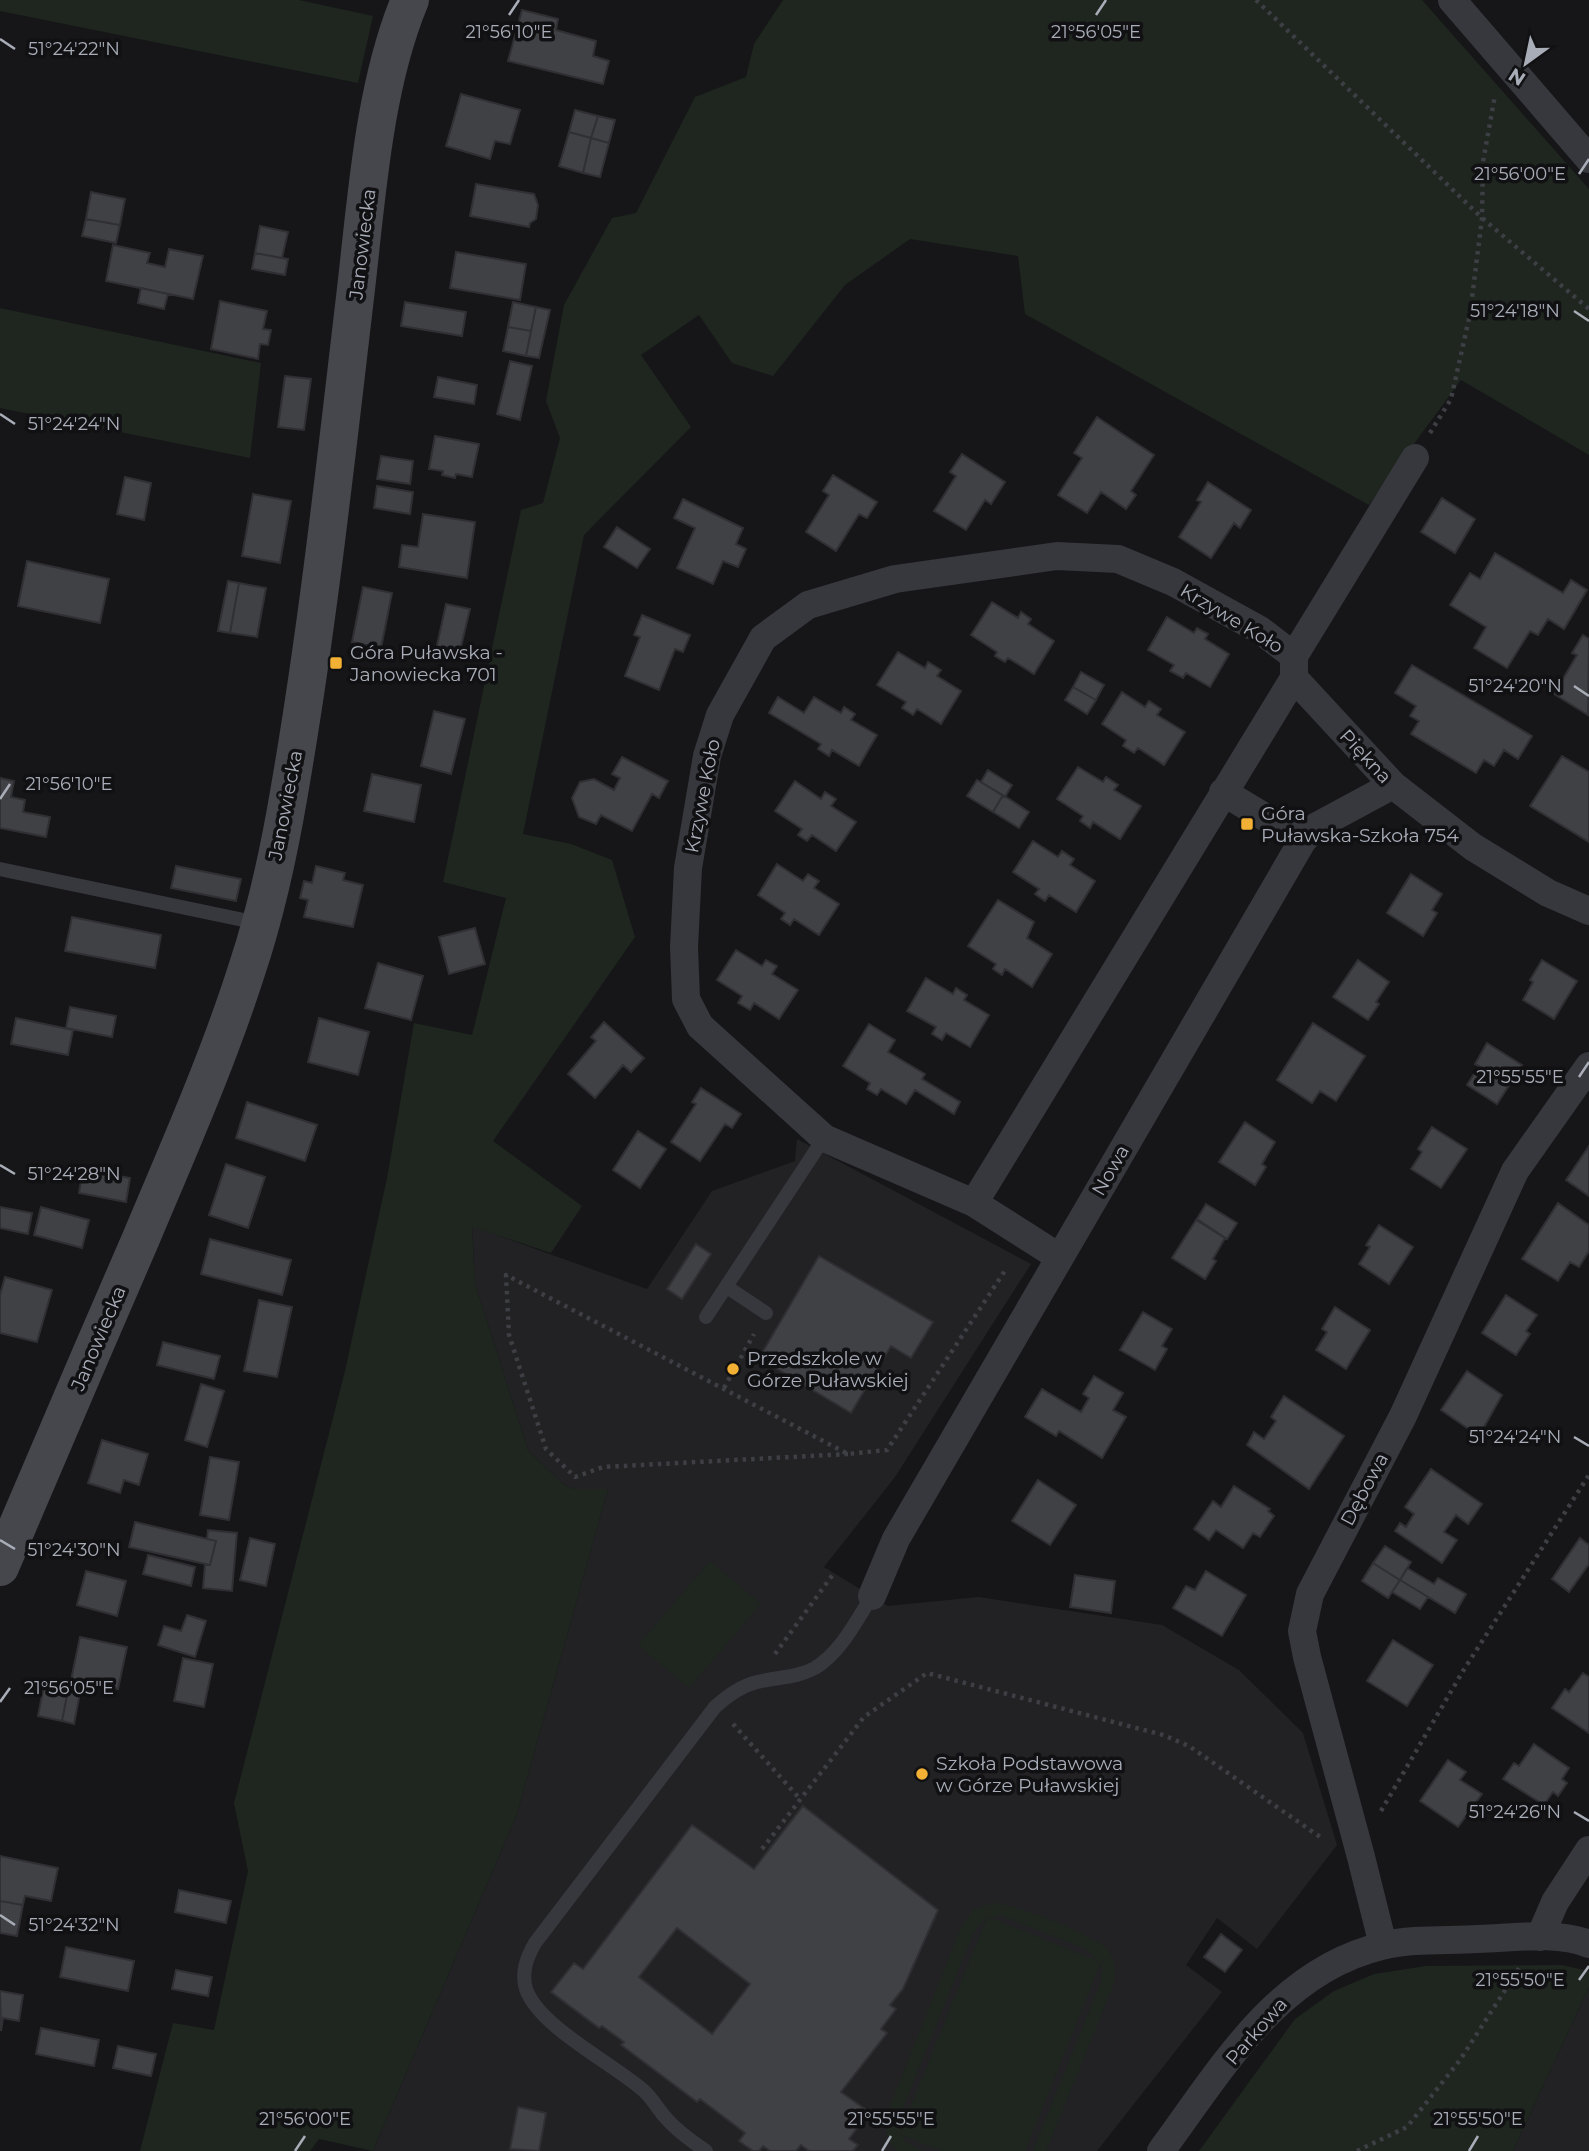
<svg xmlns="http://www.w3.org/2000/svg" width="1589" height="2151" viewBox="0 0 1589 2151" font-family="Montserrat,sans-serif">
  <rect width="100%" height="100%" fill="#161618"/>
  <path fill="#222225" d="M797 1139 1031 1264 895 1477 824 1567 888 1606 979 1597 1162 1625 1239 1670 1303 1733 1337 1845 1257 1949 1217 1918 1186 1965 1222 1992 1097 2151H373L517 1814 608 1489H575L563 1484 528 1450 475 1284 472 1226 647 1289 712 1191 795 1161Z
    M1589 1987V2151H1513Z"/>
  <path fill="#1e261f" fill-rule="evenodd" d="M0 0H299L373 16 358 83 0 11Z
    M783 0H1422L1589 189V455L1461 380 1369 505 1025 314 1018 256 910 239 845 285 773 376 732 363 699 315 641 355 691 427 584 535 523 834 571 844 612 860 635 937 493 1141 582 1206 551 1253 472 1227 475 1284 528 1450 563 1484 575 1489H608L517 1814 373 2151 319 2139 310 2151H140L173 2023 214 2030 248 1871 234 1803 345 1371 387 1178 414 1023 472 1035 506 898 443 882 521 510 543 503 560 438 546 401 564 305 612 218 636 213 695 97 746 77 754 44Z
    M0 308 261 363 250 458 0 408Z
    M710 1561 761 1604 689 1688 638 1645Z
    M992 1903C1011 1902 1096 1935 1108 1950 1116 1960 1116 1974 1113 1986L1046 2151H1033L1101 1982 1102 1969 1100 1964 1025 2151H942L901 2135 908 2144 923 2151H897C886 2139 883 2127 888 2111L962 1925 973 1910ZM1000 1915 1086 1949 1100 1962 989 1917ZM986 1918H987L900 2133V2115L974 1931Z
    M1561 1965 1589 1971V1987L1513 2151H1199L1295 2019 1334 1991 1374 1974 1426 1966Z"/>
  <path fill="#404145" stroke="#303034" stroke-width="2" fill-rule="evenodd" d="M522 10 558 19 556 30 596 41 593 56 609 61 603 84 508 61Z
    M461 94 520 110 510 144 495 141 490 159 446 146Z
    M575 110 598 116 591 138 569 132Z
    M598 116 615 120 609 143 591 138Z
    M569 132 591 138 583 173 559 166Z
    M591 138 609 143 600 177 583 173Z
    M476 184 534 194 538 205 536 219 530 223 529 227 470 216Z
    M91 192 125 199 120 225 86 219Z
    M86 219 120 225 116 243 82 236Z
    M260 226 288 232 282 258 255 253Z
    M113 245 150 253 147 263 165 267 169 249 203 256 193 299 106 281Z
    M456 252 526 264 520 300 450 288Z
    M255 253 288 259 285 275 252 269Z
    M141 288 168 294 164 309 138 303Z
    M220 301 267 311 263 329 271 330 268 345 260 344 258 359 211 349Z
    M405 302 466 312 462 336 401 326Z
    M513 302 536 307 531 331 508 327Z
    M536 307 550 310 539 358 526 356Z
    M508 327 531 331 526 356 503 351Z
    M510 361 532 366 520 420 497 414Z
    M285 376 311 379 304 430 278 427Z
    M438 377 477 385 474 404 434 397Z
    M1097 417 1154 455 1131 491 1136 495 1126 509 1101 492 1087 513 1058 495 1082 458 1074 453Z
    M435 436 479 444 472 477 456 474 455 478 442 475 443 471 429 469Z
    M962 454 1005 482 991 504 985 500 966 530 934 511 956 476 950 472Z
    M381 456 413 461 410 484 377 479Z
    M833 475 877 502 867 518 859 514 836 551 806 532 829 495 823 491Z
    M125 477 151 483 144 520 117 514Z
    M1208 482 1251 510 1240 528 1234 523 1211 558 1179 537 1201 502 1197 500Z
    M377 486 413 492 410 514 374 508Z
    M253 494 291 501 280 563 242 556Z
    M1442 498 1475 519 1455 553 1421 532Z
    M683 499 743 528 736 544 746 549 738 567 723 561 713 584 677 568 695 528 674 518Z
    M423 514 475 522 467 578 399 567 402 545 418 547Z
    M617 527 650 549 637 568 604 547Z
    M1495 553 1563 593 1571 580 1587 590 1564 629 1548 619 1538 635 1530 631 1507 668 1474 648 1486 627 1450 605 1470 573 1480 579Z
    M27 561 109 579 100 623 18 606Z
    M228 581 239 583 230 633 218 631Z
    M239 583 266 588 257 637 230 633Z
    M363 587 392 593 381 648 352 642Z
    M992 602 1018 618 1021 612 1031 619 1028 624 1054 641 1034 674 1008 658 1005 662 995 656 997 652 971 635Z
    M446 604 470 609 459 655 436 650Z
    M642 615 690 635 683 652 675 649 659 690 625 676 640 637 634 635Z
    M1167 617 1194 633 1197 628 1208 634 1205 639 1229 654 1210 687 1186 673 1183 678 1170 671 1174 665 1148 650Z
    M1583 635 1589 639 1588 715 1554 694 1577 655 1572 653Z
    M898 652 925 668 928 662 941 670 937 676 961 691 941 724 917 709 913 715 902 708 906 702 877 685Z
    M1412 665 1532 736 1518 759 1504 750 1494 766 1484 760 1476 773 1411 734 1419 721 1410 716 1416 706 1395 693Z
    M1081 672 1104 685 1096 700 1073 687Z
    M1073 687 1096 700 1087 714 1065 700Z
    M1122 692 1145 707 1149 701 1161 709 1157 715 1185 732 1164 765 1138 748 1134 753 1123 746 1126 740 1102 724Z
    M778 697 804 713 814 697 841 713 844 707 855 714 851 720 877 735 859 766 832 750 829 756 818 749 821 744 769 713Z
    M434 711 465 719 451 774 421 766Z
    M1562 756 1589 772V842L1530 806Z
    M622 757 668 781 659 798 652 794 632 831 601 815 596 824 579 817 572 798 580 782 594 779 614 790 620 778 612 774Z
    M1078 767 1103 782 1106 777 1118 785 1114 790 1141 806 1120 839 1093 822 1090 828 1080 821 1083 816 1057 799Z
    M988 770 1012 785 1005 797 981 782Z
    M372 774 421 785 414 822 364 811Z
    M0 778 14 781 11 797 25 800 23 812 50 817 46 837 0 828Z
    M977 780 1003 795 993 812 967 796Z
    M795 781 821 799 825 792 836 799 831 806 856 822 836 851 812 835 807 841 798 835 802 829 775 811Z
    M1003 795 1029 812 1019 828 993 812Z
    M1033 841 1058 857 1062 851 1074 859 1070 865 1095 881 1076 912 1049 895 1045 901 1035 894 1039 889 1013 872Z
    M777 864 803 881 808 874 819 881 814 888 839 904 819 935 794 919 790 925 781 919 785 913 758 895Z
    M176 866 241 879 236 901 171 888Z
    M316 866 345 873 343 880 363 885 353 927 304 917 308 900 300 898 304 881 312 883Z
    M1411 874 1442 894 1432 910 1437 913 1423 936 1387 913Z
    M998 900 1034 922 1027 938 1052 954 1032 987 1005 969 1002 975 993 969 996 964 968 946Z
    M72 917 161 935 155 968 65 951Z
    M475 928 485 964 449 974 439 937Z
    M736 950 762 966 766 960 777 966 772 974 798 990 779 1019 754 1003 750 1010 738 1003 742 996 717 980Z
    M1358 960 1389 982 1376 1002 1379 1004 1368 1020 1333 997Z
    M1542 960 1577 981 1554 1019 1523 1000 1533 982 1530 980Z
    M378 963 423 976 411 1020 365 1008Z
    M926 978 953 994 956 988 967 995 964 1000 989 1015 970 1047 946 1033 942 1040 932 1034 936 1027 907 1011Z
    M70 1007 116 1016 112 1037 66 1028Z
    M16 1018 73 1030 68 1055 11 1044Z
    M319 1018 369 1032 358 1075 308 1062Z
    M604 1022 644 1058 631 1072 623 1065 595 1098 568 1074 596 1041 591 1037Z
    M1313 1023 1365 1056 1336 1101 1320 1091 1312 1103 1277 1080Z
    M869 1024 895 1040 888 1052 925 1074 922 1079 960 1102 954 1114 915 1090 906 1104 881 1089 877 1095 867 1089 870 1083 843 1066Z
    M1487 1043 1522 1065 1497 1104 1467 1085 1479 1066 1475 1064Z
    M701 1088 741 1114 732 1128 725 1124 700 1161 671 1142 696 1104 692 1102Z
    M247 1102 317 1125 305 1161 236 1138Z
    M1245 1122 1275 1142 1262 1164 1266 1167 1255 1185 1219 1162Z
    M1432 1127 1467 1149 1441 1188 1411 1169 1422 1152 1418 1149Z
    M638 1131 666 1149 640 1188 613 1170Z
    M1589 1146V1196L1566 1180Z
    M226 1164 265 1177 248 1228 209 1215Z
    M83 1169 130 1178 126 1202 79 1193Z
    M1558 1203 1589 1225V1251L1579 1267 1570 1262 1558 1281 1522 1259Z
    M1206 1204 1237 1223 1227 1239 1197 1219Z
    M0 1207 32 1213 28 1234 0 1228Z
    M41 1207 89 1220 82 1248 34 1235Z
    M1196 1220 1225 1238 1213 1259 1216 1261 1205 1279 1172 1258Z
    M1379 1225 1413 1247 1389 1284 1359 1264 1370 1247 1366 1245Z
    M210 1239 291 1260 282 1295 201 1274Z
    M696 1244 711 1254 682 1299 667 1289Z
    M819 1256 933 1322 911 1358 891 1346 851 1413 759 1358Z
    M5 1277 52 1290 37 1342 0 1333V1295Z
    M1506 1295 1537 1315 1526 1331 1530 1334 1516 1355 1482 1333Z
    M259 1300 292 1307 277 1377 244 1371Z
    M1335 1307 1370 1330 1346 1369 1316 1350 1327 1332 1322 1329Z
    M1143 1312 1172 1329 1162 1346 1167 1349 1155 1370 1120 1350Z
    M163 1342 220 1356 214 1379 157 1365Z
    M1467 1371 1502 1395 1479 1436 1441 1410Z
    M1094 1376 1123 1393 1113 1410 1126 1417 1102 1458 1059 1431 1056 1436 1025 1417 1042 1389 1081 1412 1089 1398 1083 1394Z
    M201 1384 224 1391 207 1447 185 1440Z
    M1284 1396 1344 1436 1309 1489 1247 1445 1254 1432 1264 1439 1276 1421 1271 1417Z
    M102 1440 148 1454 139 1485 124 1480 120 1493 88 1483Z
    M210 1457 239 1462 229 1520 200 1515Z
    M1431 1469 1482 1504 1468 1524 1456 1515 1444 1532 1457 1540 1442 1563 1395 1531 1400 1523 1406 1527 1414 1514 1405 1507Z
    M1038 1480 1076 1505 1050 1545 1012 1521Z
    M1234 1486 1270 1509 1268 1511 1274 1516 1260 1537 1253 1533 1243 1548 1216 1530 1209 1540 1194 1529 1213 1501 1221 1507Z
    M135 1522 216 1541 210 1565 129 1547Z
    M208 1530 237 1533 232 1591 203 1588 205 1564 210 1565 216 1541 207 1539Z
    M250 1538 275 1544 266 1586 240 1580Z
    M1580 1538 1589 1545V1564L1569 1592 1552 1579Z
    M1385 1546 1411 1562 1400 1580 1373 1563Z
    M148 1555 195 1567 191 1586 143 1574Z
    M1373 1563 1400 1580 1388 1598 1362 1581Z
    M1407 1568 1434 1584 1438 1578 1466 1594 1455 1613 1400 1580Z
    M86 1571 126 1581 117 1616 77 1605Z
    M1206 1571 1246 1595 1222 1636 1173 1608 1186 1586 1195 1590Z
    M1075 1575 1115 1581 1111 1613 1070 1607Z
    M1400 1580 1428 1597 1420 1609 1392 1592Z
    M187 1615 206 1621 195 1657 158 1645 164 1626 181 1631Z
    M80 1637 127 1647 118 1689 71 1680Z
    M1393 1640 1433 1665 1407 1706 1367 1681Z
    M183 1658 213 1664 204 1707 174 1701Z
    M1583 1673 1589 1677V1733L1552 1708 1565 1689 1569 1692Z
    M45 1680 69 1685 62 1721 38 1716Z
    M69 1685 81 1688 74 1724 62 1721Z
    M1534 1744 1569 1768 1562 1779 1567 1783 1558 1796 1553 1792 1544 1805 1503 1779 1514 1763 1519 1766Z
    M1448 1760 1466 1772 1460 1780 1482 1794 1458 1827 1420 1801Z
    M803 1806 938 1910 903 1989 890 2005 896 2009 881 2029 887 2033 841 2092 869 2112 849 2139 858 2145 853 2151H809L801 2145 796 2151H770L763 2146 759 2151H753L739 2141 745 2133 700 2099 697 2102 621 2045 624 2042 602 2026 599 2028 551 1992 574 1963 583 1969 692 1825 754 1869ZM677 1928 750 1984 712 2034 639 1977Z
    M0 1856 58 1868 51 1901 25 1896 23 1905 0 1901Z
    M179 1890 231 1901 226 1923 175 1912Z
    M0 1901 23 1905 17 1936 0 1933Z
    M1221 1934 1242 1950 1225 1972 1204 1957Z
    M66 1947 134 1961 128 1991 60 1977Z
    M176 1970 212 1977 208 1996 172 1989Z
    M0 1991 23 1995 19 2021 3 2018 1 2031Z
    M41 2028 99 2040 94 2066 36 2054Z
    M118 2046 156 2054 151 2076 113 2068Z
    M518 2107 546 2113 539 2151 510 2149Z"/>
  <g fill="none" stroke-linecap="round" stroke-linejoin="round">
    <path stroke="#3d3f44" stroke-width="4.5" stroke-dasharray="3.5 5" stroke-linecap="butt" d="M1256 0 1482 218 1589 309
      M1430 433 1451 399 1470 314 1482 218 1483 162 1495 95
      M724 1388 754 1334
      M848 1454 603 1467 575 1477 546 1449 509 1335 506 1275 848 1454 887 1450 1006 1269
      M775 1654 834 1573
      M733 1724 800 1799
      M1381 1811 1463 1671 1589 1475
      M762 1849 864 1717 927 1673 1163 1735 1189 1746 1323 1839
      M1357 2151 1407 2127 1460 2060 1520 1967"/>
    <path stroke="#37383d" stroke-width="14" d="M0 869 258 923
      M727 1287 766 1313
      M706 1317 824 1138
      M706 2151C691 2141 677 2131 665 2117 658 2109 652 2098 644 2091 614 2064 539 2027 526 1989 521 1972 527 1957 535 1943L715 1707C727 1696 741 1686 757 1682 777 1677 797 1678 815 1668 841 1652 856 1621 872 1596"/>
    <path stroke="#37383d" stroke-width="28" d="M1452 0 1589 159
      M1294 656 1415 458
      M1294 678 1393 785 1473 847 1548 893 1589 911
      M1223 792 1303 840
      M974 1203 1294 678V656
      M1059 1257 974 1203 824 1138 700 1026 686 999 684 947 688 868 707 756 720 715 763 638 808 605 895 579 1057 556 1118 559 1173 582 1260 630 1294 656
      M872 1596 896 1539 1303 840 1317 826 1393 785
      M1540 1937 1555 1902 1589 1850
      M1383 1945 1361 1857 1307 1657 1302 1631 1310 1594 1403 1416 1515 1171 1589 1066
      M1161 2151C1221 2070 1277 1971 1382 1946 1413 1938 1447 1941 1478 1939 1513 1938 1556 1931 1589 1944"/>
    <path stroke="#45474d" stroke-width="38" d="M0 1567C47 1457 94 1346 142 1236 179 1148 218 1060 247 969 266 912 279 852 289 793 317 632 335 468 354 306 366 208 372 91 410 0"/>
  </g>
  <path fill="none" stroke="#a8adb8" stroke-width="2.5" d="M509 15 519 0M1096 15 1106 0M0 39 15 49M1579 174 1589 159M1574 311 1589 321M0 414 15 424M1574 686 1589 696M0 799 10 784M1579 1077 1589 1062M0 1165 15 1174M1574 1437 1589 1446M0 1540 15 1549M0 1702 10 1688M1574 1812 1589 1821M0 1915 15 1925M1579 1980 1589 1966M295 2151 305 2136M882 2151 891 2136M1469 2151 1478 2136"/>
  <g fill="#f2b134" stroke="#111113" stroke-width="2.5">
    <rect x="329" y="656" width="14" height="14" rx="3.5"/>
    <rect x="1240" y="817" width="14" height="14" rx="3.5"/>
    <circle cx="733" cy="1369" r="7"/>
    <circle cx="922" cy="1774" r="7"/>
  </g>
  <g text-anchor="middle" stroke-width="7" stroke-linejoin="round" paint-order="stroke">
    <g font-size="19" fill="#a8adb8" stroke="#111113">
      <text transform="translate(362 244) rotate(-83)" y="7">Janowiecka</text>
      <text transform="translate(1232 618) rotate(31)" y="7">Krzywe Koło</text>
      <text transform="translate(1366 756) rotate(47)" y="7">Piękna</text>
      <text transform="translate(702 796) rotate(-79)" y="7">Krzywe Koło</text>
      <text transform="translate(285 805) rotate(-79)" y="7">Janowiecka</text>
      <text transform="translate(1110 1170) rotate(-60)" y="7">Nowa</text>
      <text transform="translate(98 1338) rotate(-67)" y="7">Janowiecka</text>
      <text transform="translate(1364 1489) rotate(-62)" y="7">Dębowa</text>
      <text transform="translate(1256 2031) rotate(-49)" y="7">Parkowa</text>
    </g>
    <g font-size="19" fill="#a8adb8" stroke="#111113" text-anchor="start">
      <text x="350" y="659">Góra Puławska -<tspan x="350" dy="22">Janowiecka 701</tspan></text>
      <text x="1261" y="820">Góra<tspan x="1261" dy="22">Puławska-Szkoła 754</tspan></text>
      <text x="747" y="1365">Przedszkole w<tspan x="747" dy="22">Górze Puławskiej</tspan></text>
      <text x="936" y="1770">Szkoła Podstawowa<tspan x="936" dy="22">w Górze Puławskiej</tspan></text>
    </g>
  </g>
  <g font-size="18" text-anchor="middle" fill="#a8adb8" stroke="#111113" stroke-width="7" stroke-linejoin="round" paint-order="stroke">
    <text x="509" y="38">21°56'10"E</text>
    <text x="1096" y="38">21°56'05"E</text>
    <text x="74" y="55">51°24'22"N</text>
    <text x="1520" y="180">21°56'00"E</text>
    <text x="1515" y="317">51°24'18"N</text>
    <text x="74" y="430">51°24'24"N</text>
    <text x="1515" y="692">51°24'20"N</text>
    <text x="69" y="790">21°56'10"E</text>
    <text x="1520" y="1083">21°55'55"E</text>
    <text x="74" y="1180">51°24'28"N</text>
    <text x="1515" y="1443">51°24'24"N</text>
    <text x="74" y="1556">51°24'30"N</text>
    <text x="69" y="1694">21°56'05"E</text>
    <text x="1515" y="1818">51°24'26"N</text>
    <text x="74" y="1931">51°24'32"N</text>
    <text x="1520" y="1986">21°55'50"E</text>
    <text x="305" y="2125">21°56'00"E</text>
    <text x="891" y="2125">21°55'55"E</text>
    <text x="1478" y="2125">21°55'50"E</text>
  </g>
  <g transform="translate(1526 63) rotate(213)" stroke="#111113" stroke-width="5" paint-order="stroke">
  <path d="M0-5L12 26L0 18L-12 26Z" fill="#a8adb8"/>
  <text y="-10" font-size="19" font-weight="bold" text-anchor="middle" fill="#a8adb8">N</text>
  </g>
</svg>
